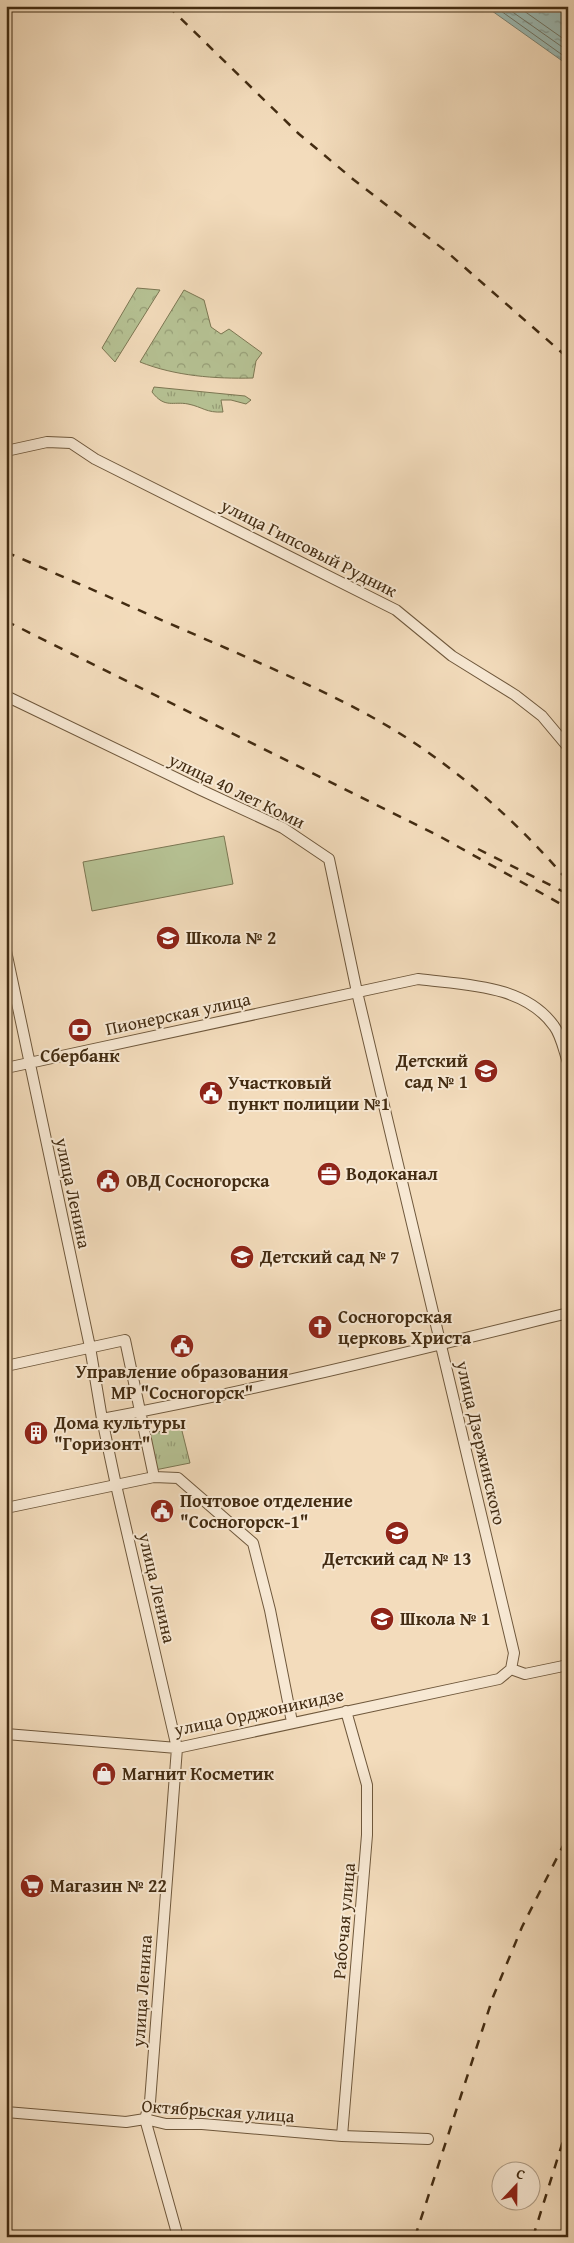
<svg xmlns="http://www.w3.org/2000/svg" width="574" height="2243" viewBox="0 0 574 2243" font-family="'Gentium Book Plus',serif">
  <defs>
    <pattern id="grass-tufts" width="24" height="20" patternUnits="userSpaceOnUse" patternTransform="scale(1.25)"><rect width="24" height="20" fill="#b6c294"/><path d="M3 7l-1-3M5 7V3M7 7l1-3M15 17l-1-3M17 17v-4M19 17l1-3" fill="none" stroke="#969e77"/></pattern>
    <pattern id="forest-crowns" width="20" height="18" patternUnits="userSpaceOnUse" patternTransform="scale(1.25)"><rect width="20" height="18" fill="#b6c294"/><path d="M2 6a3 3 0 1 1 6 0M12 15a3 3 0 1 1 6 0" fill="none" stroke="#969e77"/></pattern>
    <pattern id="water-ripples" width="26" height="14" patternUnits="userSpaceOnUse" patternTransform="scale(1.25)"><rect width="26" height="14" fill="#9cbbb5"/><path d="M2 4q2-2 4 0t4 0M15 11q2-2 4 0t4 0" fill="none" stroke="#819892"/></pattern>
  </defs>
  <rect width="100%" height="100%" fill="#f3dcbc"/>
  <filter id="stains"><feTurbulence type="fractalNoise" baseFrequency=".004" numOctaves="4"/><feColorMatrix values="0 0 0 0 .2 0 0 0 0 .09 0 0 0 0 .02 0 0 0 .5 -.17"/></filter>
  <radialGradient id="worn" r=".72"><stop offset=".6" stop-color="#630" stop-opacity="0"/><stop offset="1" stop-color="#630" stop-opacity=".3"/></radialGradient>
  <path fill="url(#grass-tufts)" stroke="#7c7753" d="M154 387 245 396 251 400 246 404 231 400H221L223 412C206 413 203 407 188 404 173 401 165 409 152 392Z
    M181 1427 190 1463 155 1470 148 1434Z"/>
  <path fill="url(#forest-crowns)" stroke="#7c7753" d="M137 288 160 290 115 362 102 348Z
    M184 290 204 300 211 327 221 334 229 329 262 353 256 361 253 378C215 379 175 376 140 362Z"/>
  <path fill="#b6c294" stroke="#7c7753" d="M224 836 233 884 92 911 83 862Z"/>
  <path fill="url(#water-ripples)" stroke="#788274" d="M485 6H568V65Z"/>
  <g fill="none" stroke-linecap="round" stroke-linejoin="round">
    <path stroke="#707464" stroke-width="1" d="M494 6 568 59
      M504 6 568 51
      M517 6 568 42"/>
    <g stroke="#6f583c" stroke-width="12">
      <path id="street" d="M6 451 47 442 71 443 95 459 396 610 452 656 515 695 542 716 568 747
        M6 696 201 790 283 828 329 859 357 992 514 1653 511 1669
        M6 951 90 1347 102 1419 116 1485 177 1748 150 2102 145 2119 178 2237
        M6 1068 418 979C464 985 524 984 554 1026 561 1035 564 1051 568 1062
        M6 1366 125 1340 154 1477
        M102 1419C258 1390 413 1351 568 1313
        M6 1508 154 1477 178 1478 253 1543 270 1610 292 1722
        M511 1669 525 1674 568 1665
        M6 1734 177 1748 499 1679 511 1669
        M6 2112 126 2122 145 2119 166 2124H202L342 2136 428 2139
        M342 2136 367 1835V1785L346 1711"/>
    </g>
    <use href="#street" stroke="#f7e8d3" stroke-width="10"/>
    <path stroke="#432c12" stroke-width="2.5" stroke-dasharray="9 9" stroke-linecap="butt" d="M168 6 299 134 354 180 447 252 568 358
      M6 552C80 584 154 617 228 649 289 676 351 702 407 738 468 778 521 826 568 881
      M6 621 439 836 568 908
      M478 849 568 894
      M415 2237 493 1997 522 1927 568 1836
      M533 2237 568 2125"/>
  </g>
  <defs>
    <g id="school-disc" transform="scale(1.25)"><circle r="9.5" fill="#8f2418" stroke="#f7e8d3"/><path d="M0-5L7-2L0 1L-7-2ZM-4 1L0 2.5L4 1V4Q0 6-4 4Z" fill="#fff"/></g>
    <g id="bank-disc" transform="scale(1.25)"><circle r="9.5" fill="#8f2418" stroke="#f7e8d3"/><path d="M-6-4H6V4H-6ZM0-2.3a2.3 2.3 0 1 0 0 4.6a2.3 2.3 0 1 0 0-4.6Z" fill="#fff"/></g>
    <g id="civic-disc" transform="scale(1.25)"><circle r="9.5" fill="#8f2418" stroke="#f7e8d3"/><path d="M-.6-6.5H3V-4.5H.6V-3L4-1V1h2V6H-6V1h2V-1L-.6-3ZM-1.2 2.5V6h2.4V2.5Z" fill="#fff"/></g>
    <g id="office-disc" transform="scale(1.25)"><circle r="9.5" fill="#8f2418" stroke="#f7e8d3"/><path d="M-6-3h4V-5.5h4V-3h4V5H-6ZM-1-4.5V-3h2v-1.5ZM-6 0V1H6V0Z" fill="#fff"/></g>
    <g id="church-disc" transform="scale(1.25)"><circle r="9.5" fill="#8f2418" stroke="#f7e8d3"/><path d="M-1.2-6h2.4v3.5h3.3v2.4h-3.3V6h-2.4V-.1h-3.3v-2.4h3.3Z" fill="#fff"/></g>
    <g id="building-disc" transform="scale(1.25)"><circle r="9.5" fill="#8f2418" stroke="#f7e8d3"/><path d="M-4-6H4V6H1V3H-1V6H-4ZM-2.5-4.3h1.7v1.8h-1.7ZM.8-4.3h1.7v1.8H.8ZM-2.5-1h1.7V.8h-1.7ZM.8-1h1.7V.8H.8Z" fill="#fff"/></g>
    <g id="shop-disc" transform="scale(1.25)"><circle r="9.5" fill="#8f2418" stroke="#f7e8d3"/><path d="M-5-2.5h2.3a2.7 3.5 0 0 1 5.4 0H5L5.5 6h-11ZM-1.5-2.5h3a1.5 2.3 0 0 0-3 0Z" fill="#fff"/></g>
    <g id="supermarket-disc" transform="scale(1.25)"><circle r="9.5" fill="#8f2418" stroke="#f7e8d3"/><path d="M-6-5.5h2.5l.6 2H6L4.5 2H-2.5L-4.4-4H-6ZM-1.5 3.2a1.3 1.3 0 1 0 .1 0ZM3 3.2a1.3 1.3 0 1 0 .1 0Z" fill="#fff"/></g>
  </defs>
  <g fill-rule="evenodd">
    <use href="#school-disc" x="168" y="938"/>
    <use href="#bank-disc" x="80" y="1030"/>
    <use href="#school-disc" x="486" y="1071"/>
    <use href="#civic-disc" x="211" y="1093"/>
    <use href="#office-disc" x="329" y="1174"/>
    <use href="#civic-disc" x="108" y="1181"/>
    <use href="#school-disc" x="242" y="1257"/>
    <use href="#church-disc" x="320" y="1327"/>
    <use href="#civic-disc" x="182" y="1346"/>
    <use href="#building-disc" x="36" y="1433"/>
    <use href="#civic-disc" x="162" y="1511"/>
    <use href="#school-disc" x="397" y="1533"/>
    <use href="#school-disc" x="382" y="1619"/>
    <use href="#shop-disc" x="104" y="1774"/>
    <use href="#supermarket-disc" x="32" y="1886"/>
  </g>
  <g text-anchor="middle" stroke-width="4" stroke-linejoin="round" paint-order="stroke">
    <g font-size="18" fill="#432c12" stroke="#f7e8d3">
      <text transform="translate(309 548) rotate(27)" y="6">улица Гипсовый Рудник</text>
      <text transform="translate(237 791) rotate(26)" y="6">улица 40 лет Коми</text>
      <text transform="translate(178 1014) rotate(-12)" y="6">Пионерская улица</text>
      <text transform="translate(73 1193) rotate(78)" y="6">улица Ленина</text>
      <text transform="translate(481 1443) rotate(77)" y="6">улица Дзержинского</text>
      <text transform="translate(157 1588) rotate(77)" y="6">улица Ленина</text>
      <text transform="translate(259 1712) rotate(-12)" y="6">улица Орджоникидзе</text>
      <text transform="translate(344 1921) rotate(-85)" y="6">Рабочая улица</text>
      <text transform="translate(142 1991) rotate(-86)" y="6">улица Ленина</text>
      <text transform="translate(218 2111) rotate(4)" y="6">Октябрьская улица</text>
    </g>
    <g font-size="18" font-weight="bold" fill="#432c12" stroke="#f7e8d3" text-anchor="start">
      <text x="186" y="944">Школа № 2</text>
      <text x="80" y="1062" text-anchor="middle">Сбербанк</text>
      <text x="468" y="1067" text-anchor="end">Детский<tspan x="468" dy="21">сад № 1</tspan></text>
      <text x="228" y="1089">Участковый<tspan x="228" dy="21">пункт полиции №1</tspan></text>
      <text x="346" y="1180">Водоканал</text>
      <text x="126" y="1187">ОВД Сосногорска</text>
      <text x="260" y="1263">Детский сад № 7</text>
      <text x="338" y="1323">Сосногорская<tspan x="338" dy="21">церковь Христа</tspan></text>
      <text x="182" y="1378" text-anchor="middle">Управление образования<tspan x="182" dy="21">МР "Сосногорск"</tspan></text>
      <text x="54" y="1429">Дома культуры<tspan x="54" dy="21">"Горизонт"</tspan></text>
      <text x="180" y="1507">Почтовое отделение<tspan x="180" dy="21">"Сосногорск-1"</tspan></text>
      <text x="397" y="1565" text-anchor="middle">Детский сад № 13</text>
      <text x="400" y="1625">Школа № 1</text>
      <text x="122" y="1780">Магнит Косметик</text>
      <text x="50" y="1892">Магазин № 22</text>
    </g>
  </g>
  <rect width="574" height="2243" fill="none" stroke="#f3dcbc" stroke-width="25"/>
  <rect x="8" y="8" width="559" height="2228" fill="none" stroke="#432c12" stroke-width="2.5"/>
  <rect x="12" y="12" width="549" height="2218" fill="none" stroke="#432c12"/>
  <g transform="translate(516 2186) rotate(22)"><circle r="24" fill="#f7e8d3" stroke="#af9d86"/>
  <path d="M0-4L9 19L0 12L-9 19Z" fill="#8f2418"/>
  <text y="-8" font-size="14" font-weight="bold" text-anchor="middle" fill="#432c12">С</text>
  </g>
  <rect width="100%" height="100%" filter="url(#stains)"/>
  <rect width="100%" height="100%" fill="url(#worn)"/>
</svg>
